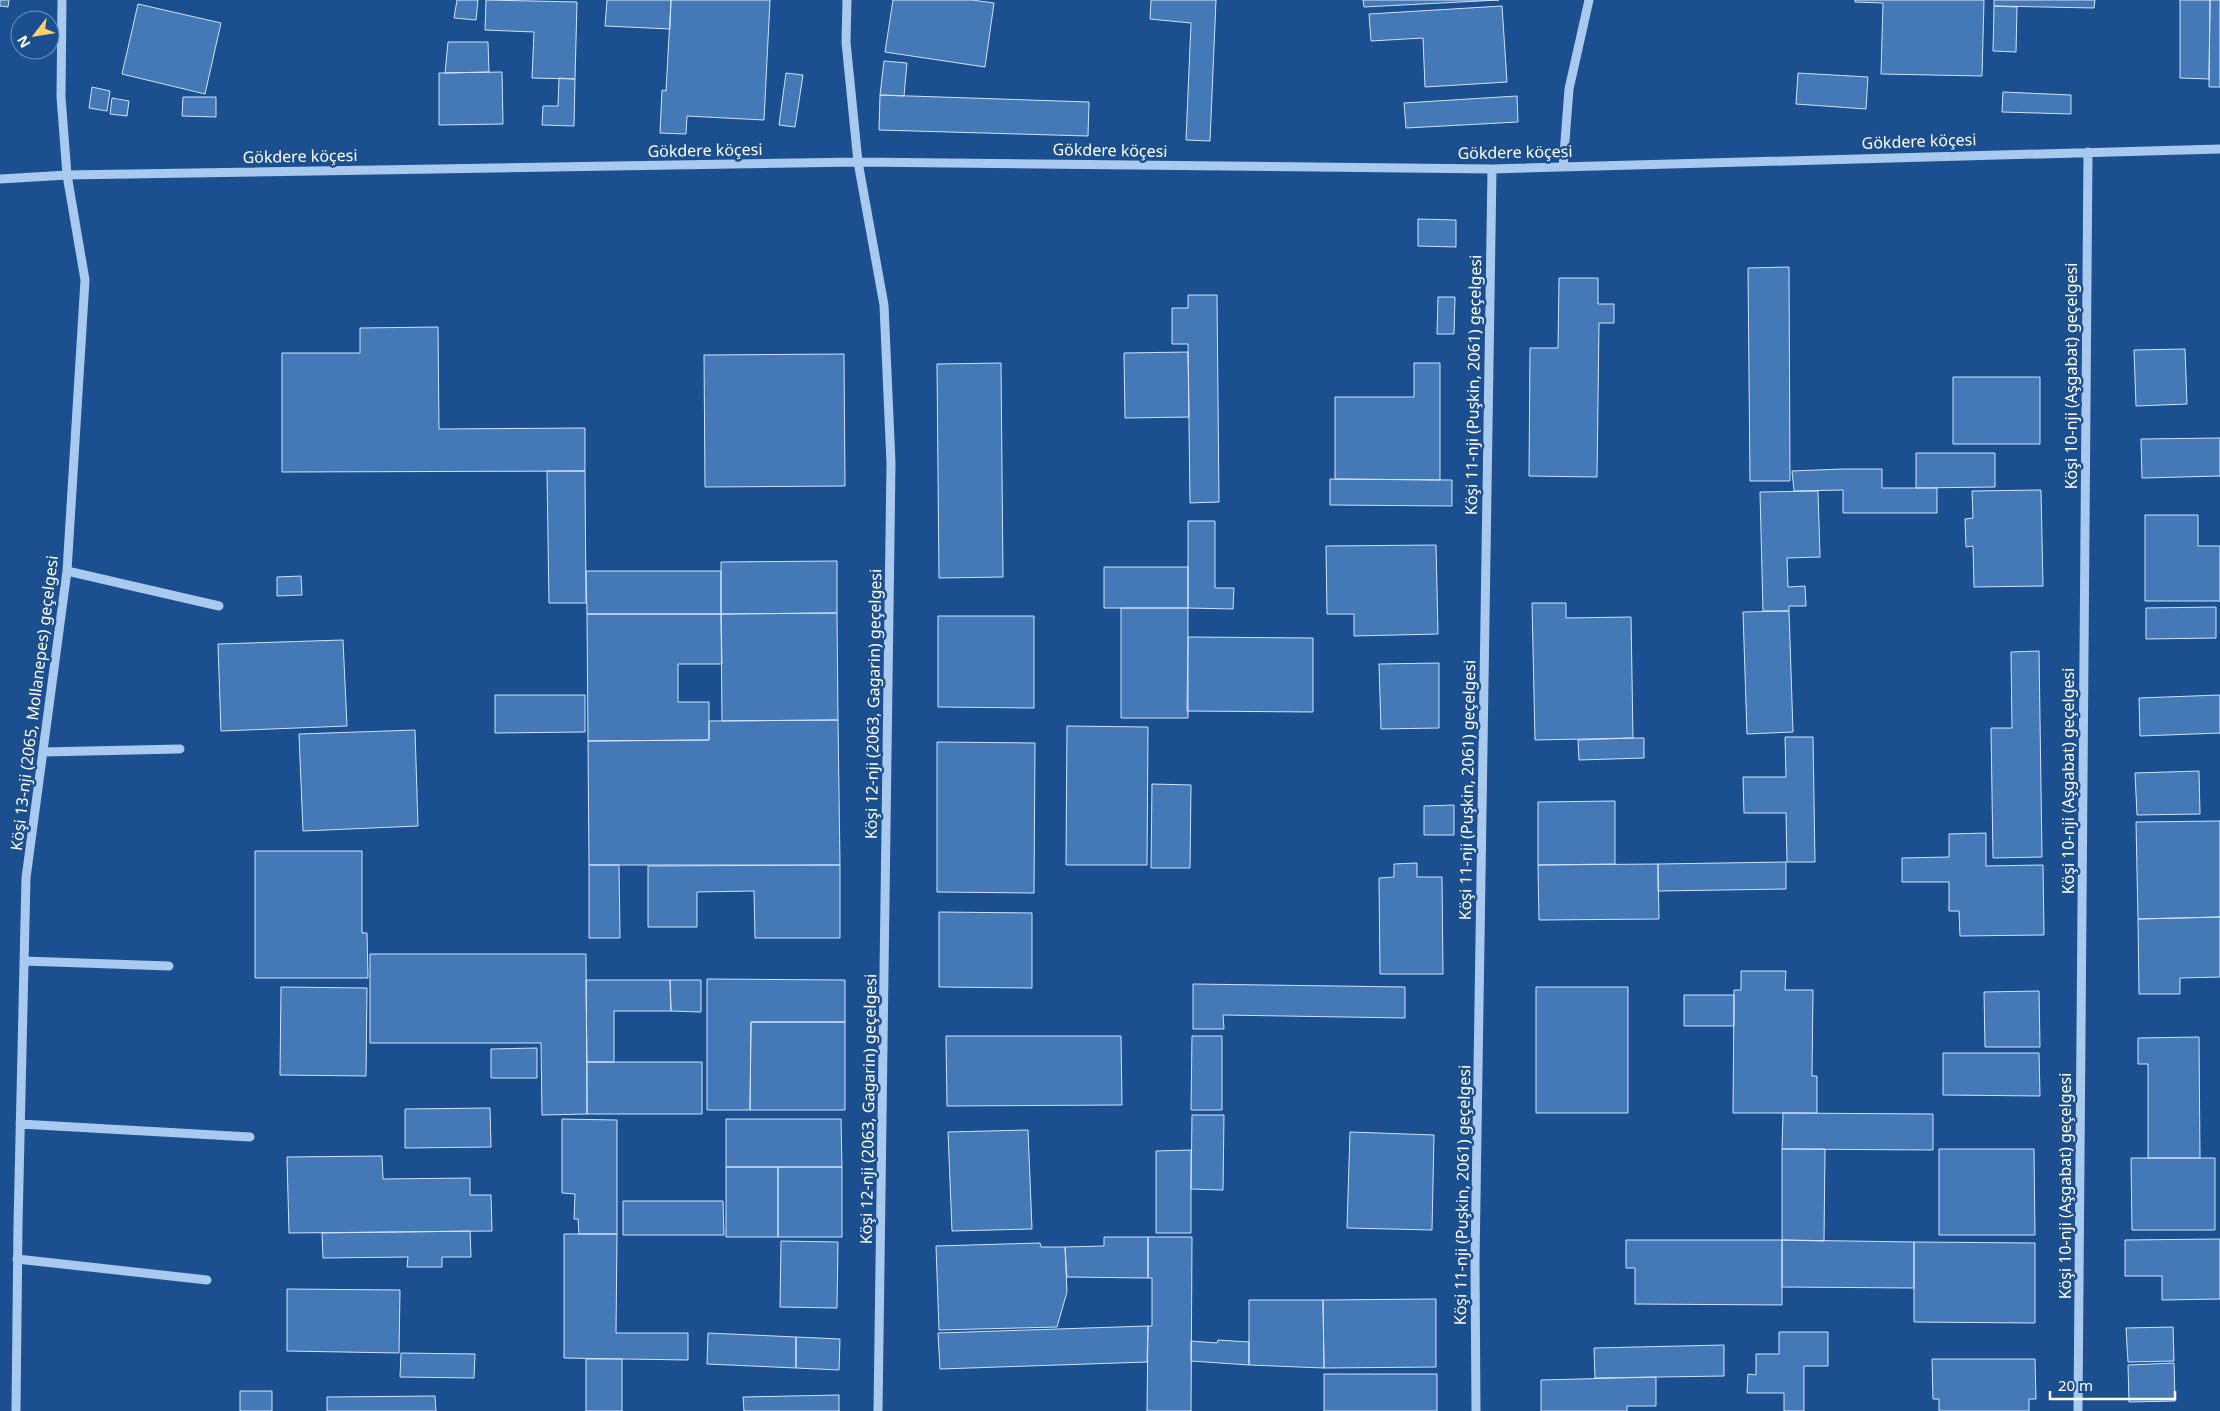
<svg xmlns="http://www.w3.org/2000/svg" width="2220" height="1411" viewBox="0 0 2220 1411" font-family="'Noto Sans',sans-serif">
  <rect width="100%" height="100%" fill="#1b4f8f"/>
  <path fill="#4478b7" stroke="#cfe3fa" d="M0 0H9L8 7 0 6Z
    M457 0H478L476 20 454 18Z
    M486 0 577 2 575 79 532 78 534 32 485 30Z
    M607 0H671L670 29 605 26Z
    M671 0H770L764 120 687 116 686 134 660 133 662 90 666 91Z
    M893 0H972L994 3 985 67 885 52Z
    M1151 0H1216L1210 141 1186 140 1191 23 1150 19Z
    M1363 0H1499L1364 7Z
    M1855 0H1984L1982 76 1881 74 1883 3 1855 2Z
    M1994 0H2095L2094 8 1994 6Z
    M2180 0H2210L2209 79 2180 78Z
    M2210 0H2220V87H2209Z
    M138 4 221 23 205 94 122 74Z
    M1502 6 1507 82 1425 87 1423 38 1371 41 1369 14Z
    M1994 6 2017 7 2016 52 1993 51Z
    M448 42H488L489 72 445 73Z
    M884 61 907 63 904 96 880 95Z
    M502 72 503 124 439 125V73Z
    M786 73 803 75 795 127 779 125Z
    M1798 73 1868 77 1866 109 1796 104Z
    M559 78 575 79 574 126 542 125 543 106H558Z
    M92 87 110 91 107 111 89 108Z
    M2003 92 2071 95V114L2002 112Z
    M880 95 1089 102 1088 136 879 130Z
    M1517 96 1518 122 1406 128 1404 103Z
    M183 97H216V117L182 116Z
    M112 98 129 101 127 116 110 114Z
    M1418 219 1456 220V247L1418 246Z
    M1789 267 1790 481H1750L1748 268Z
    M1559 278H1598V304H1614V323H1599L1597 477 1529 476 1530 348H1558Z
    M1188 295H1217L1219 502 1190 503 1188 344H1172V308H1188Z
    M1438 297H1455L1454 334H1437Z
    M438 327 439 429 585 428V471L282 472V353H360V328Z
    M2185 349 2187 404 2136 406 2134 350Z
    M1188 352 1189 417 1125 418 1124 353Z
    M844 354 845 486 705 487 704 355Z
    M1001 363 1003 577 939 578 937 364Z
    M1414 363H1440V480L1335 479V397H1414Z
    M1953 377H2040V444H1953Z
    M2220 438V476L2142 478 2141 439Z
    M1916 453H1995V487L1916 488Z
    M1843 469H1882V488H1937V513H1843V490L1794 491 1792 471Z
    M547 471H585L586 603H549Z
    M1330 479 1452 480V506L1330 505Z
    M2041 490 2043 586 1974 587 1973 546 1966 547 1965 519 1973 518 1972 491Z
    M1818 491 1820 557 1787 558 1788 587 1805 586 1806 606H1789V611H1763L1760 492Z
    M2145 515H2198V546H2220V601H2145Z
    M1188 521H1215V588H1234L1233 609 1188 608Z
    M1436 545 1438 634 1354 636V614H1327L1326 546Z
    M837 561V613L721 614V562Z
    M1104 567H1188V608H1104Z
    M586 571H721V614H587Z
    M301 576 302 595 277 596V577Z
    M1532 603H1566V618L1631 617 1633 738 1535 740Z
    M2216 607V638L2146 639V608Z
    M1121 608H1188V718H1121Z
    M1789 611 1793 732 1747 734 1743 612Z
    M837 613 838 720 722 721 721 614Z
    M587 614H721L722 664H678V702H709V740L588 741Z
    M938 616H1034V708L938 707Z
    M1188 637 1313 638V712L1187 711Z
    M343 640 347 726 221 731 218 644Z
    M2039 651 2042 857 1993 858 1991 728H2012L2011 652Z
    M1439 663V728L1381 729 1379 664Z
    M495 695H585V732L495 733Z
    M2220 695V733L2140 736 2139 698Z
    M838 720 840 865H589L588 741 709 740V721Z
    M1067 726 1148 727 1147 865H1066Z
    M415 730 418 826 303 831 299 734Z
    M1785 737H1813L1815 862H1787L1786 813H1744L1743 777H1786Z
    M1633 738H1644V758L1579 760 1578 740Z
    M937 742 1035 743 1034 893 937 892Z
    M2199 771 2200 814 2137 815 2135 773Z
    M1152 784 1191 785 1190 868H1151Z
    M1615 801V864L1538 865V802Z
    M1454 805V835H1424V806Z
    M2220 821V917L2138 919 2136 822Z
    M1986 833V866L2043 865 2044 935 1960 936 1959 911H1949V882H1902V858L1949 857V834Z
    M255 851H362V933H367L368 978H255Z
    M1786 862V889L1658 891V864Z
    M1417 863V877H1442L1443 974H1380L1379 878 1394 877V864Z
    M1658 864 1659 919 1539 920 1538 865Z
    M589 865H619L620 938H589Z
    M840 865V938H755L754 891 697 892V927H648V866Z
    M939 912 1032 913V988L939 987Z
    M2220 917V977L2180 978V994H2139L2138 919Z
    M370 954H586L587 1114 542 1115 541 1043H370Z
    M1741 971H1786L1785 990H1813L1812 1076H1817V1113H1733L1734 990H1741Z
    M707 979 845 980V1022H751L750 1110H707Z
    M586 980H670L671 1011H614V1062H587Z
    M670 980H701V1012L671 1011Z
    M1193 984 1405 987V1018L1223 1015 1224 1029H1193Z
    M281 987 367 988 366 1076 280 1075Z
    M1536 987H1628V1113H1536Z
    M2039 991 2040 1047H1985L1984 992Z
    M1684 995H1734V1026H1684Z
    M751 1022H845V1110H750Z
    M946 1036H1121L1122 1105 947 1106Z
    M1192 1036H1222V1110H1191Z
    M2199 1037 2200 1158H2148V1064H2138V1038Z
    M537 1048V1078H491V1049Z
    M1943 1053H2039L2040 1096 1943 1095Z
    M587 1062H702V1114H587Z
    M490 1108 491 1147 405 1148V1109Z
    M1783 1113 1933 1114V1150L1782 1149Z
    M1192 1115H1224L1223 1190 1191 1189Z
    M562 1119 617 1120V1234H579L578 1219H574L575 1194 562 1193Z
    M726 1119H841L842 1167H726Z
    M1028 1130 1032 1229 952 1231 948 1132Z
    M1350 1132 1434 1135 1432 1230 1347 1228Z
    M1782 1149H1825L1824 1241 1782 1240Z
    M1939 1149H2034L2035 1235H1939Z
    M1191 1150V1233H1156V1151Z
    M382 1156 383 1179 470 1178V1195H491L492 1231 289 1233 287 1157Z
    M2131 1158H2215V1230H2132Z
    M726 1167H778V1237H726Z
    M778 1167H842V1237H778Z
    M623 1201H723L724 1235H623Z
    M470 1231 471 1257H442V1267H407L408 1257 323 1258 322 1233Z
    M564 1234H617L616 1333H688V1360L564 1358Z
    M1104 1237H1148V1278L1067 1277 1065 1247 1104 1246Z
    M1148 1237H1192L1191 1411H1147L1148 1326H1152V1278H1148Z
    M2220 1239V1299L2162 1300V1276H2125V1240Z
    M1626 1240H1782V1305L1635 1304V1268H1626Z
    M1782 1240 1914 1242V1288L1782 1287Z
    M781 1241 838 1242 837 1308 780 1307Z
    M1914 1242 2035 1243V1323L1914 1322Z
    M1040 1243 1041 1247H1065L1067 1292 1057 1327 939 1330 936 1246Z
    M287 1289 400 1290 399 1353 287 1351Z
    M1436 1299V1367L1324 1368 1323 1300Z
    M1249 1300H1323L1324 1368 1249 1365Z
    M1148 1326 1147 1362 940 1369 938 1333Z
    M2173 1327 2174 1361 2128 1362 2126 1328Z
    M1779 1332H1828V1366H1804V1411H1784V1393H1747L1748 1374 1756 1375V1354H1779Z
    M708 1333 796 1337V1368L707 1364Z
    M796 1337 840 1339 839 1370 796 1368Z
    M1218 1340 1249 1342V1365L1191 1361V1341L1217 1343Z
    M1724 1345V1376L1595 1378 1594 1348Z
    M401 1353 475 1354 474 1378 400 1377Z
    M586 1359H622V1411H586Z
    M1932 1359H2035L2036 1399H2029V1411H1939V1399H1933Z
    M2174 1363 2175 1401 2129 1402 2128 1365Z
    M1324 1374H1437V1411H1324Z
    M1656 1377V1406H1627V1411H1541V1380Z
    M240 1391H272V1411H240Z
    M839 1395V1411H744L743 1397Z
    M435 1396 436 1411H327V1397Z"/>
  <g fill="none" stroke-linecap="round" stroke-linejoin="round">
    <path stroke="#a9c9ee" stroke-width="9" d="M847 0 846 42 858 162 884 305 891 463 878 1411
      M1563 167 1569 89 1589 0
      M0 179 67 175 858 162 1492 169 2220 149
      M67 571 219 606
      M43 752 180 749
      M24 961 169 966
      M20 1124 250 1137
      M17 1259 207 1280
      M16 1411 18 1224 26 878 67 571 85 280 67 175 61 97 62 0
      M1476 1411 1475 1262 1492 169
      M2078 1411 2088 152"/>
  </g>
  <g text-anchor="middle" stroke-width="5" stroke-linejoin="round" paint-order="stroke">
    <g font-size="16" fill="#fff" stroke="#1b4f8f">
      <text transform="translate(1919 141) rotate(-2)" y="6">Gökdere köçesi</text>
      <text transform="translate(705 150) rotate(-1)" y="6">Gökdere köçesi</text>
      <text transform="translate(1110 150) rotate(1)" y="6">Gökdere köçesi</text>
      <text transform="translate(1515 152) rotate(-1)" y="6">Gökdere köçesi</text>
      <text transform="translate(300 156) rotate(-1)" y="6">Gökdere köçesi</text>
      <text transform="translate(2071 376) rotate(-90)" y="6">Köşi 10-nji (Aşgabat) geçelgesi</text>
      <text transform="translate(1473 385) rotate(-89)" y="6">Köşi 11-nji (Puşkin, 2061) geçelgesi</text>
      <text transform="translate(34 703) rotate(-83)" y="6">Köşi 13-nji (2065, Mollanepes) geçelgesi</text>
      <text transform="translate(873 704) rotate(-89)" y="6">Köşi 12-nji (2063, Gagarin) geçelgesi</text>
      <text transform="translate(2068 781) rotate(-90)" y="6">Köşi 10-nji (Aşgabat) geçelgesi</text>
      <text transform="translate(1467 790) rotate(-89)" y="6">Köşi 11-nji (Puşkin, 2061) geçelgesi</text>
      <text transform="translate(868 1109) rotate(-89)" y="6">Köşi 12-nji (2063, Gagarin) geçelgesi</text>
      <text transform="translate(2065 1186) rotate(-90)" y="6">Köşi 10-nji (Aşgabat) geçelgesi</text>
      <text transform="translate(1462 1195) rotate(-89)" y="6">Köşi 11-nji (Puşkin, 2061) geçelgesi</text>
    </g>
  </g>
  <g transform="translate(35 35) rotate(239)"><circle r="24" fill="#1b4f8f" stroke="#7695bc"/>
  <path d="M0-4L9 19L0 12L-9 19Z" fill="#ffd166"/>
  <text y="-8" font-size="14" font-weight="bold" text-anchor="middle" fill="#ffffff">N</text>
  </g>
  <path d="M2050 1391v8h125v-8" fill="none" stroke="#ffffff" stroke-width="2.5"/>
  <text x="2058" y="1391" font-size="15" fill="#ffffff" stroke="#1b4f8f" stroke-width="4" paint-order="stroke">20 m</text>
</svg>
